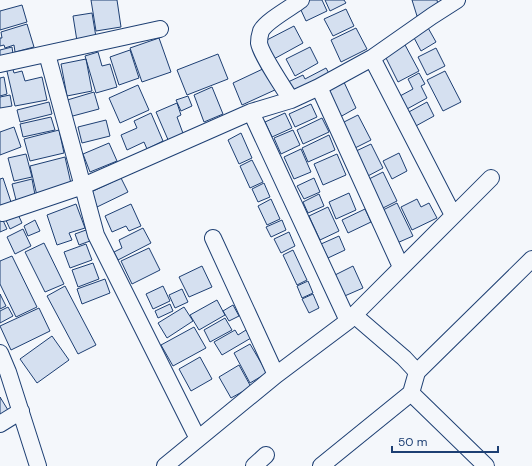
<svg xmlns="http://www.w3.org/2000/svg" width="532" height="466" viewBox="0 0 532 466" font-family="'DM Sans',sans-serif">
  <rect width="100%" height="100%" fill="#f4f7fb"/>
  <path fill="#d5e0f0" stroke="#1d3f73" d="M91 0H117L121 27 96 31Z
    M306 0H322L327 11 306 21 300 8 308 4Z
    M325 0H344L346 3 330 11Z
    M412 0H437L439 9 417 16Z
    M22 5 27 22 0 30V11Z
    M346 9 354 26 333 36 324 19Z
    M92 13 96 37 77 41 73 16Z
    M27 24 34 47 15 52 14 45 5 48 4 45 0 46V38H2L1 32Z
    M294 26 303 43 272 60 263 42Z
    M427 26 436 42 421 51 412 34Z
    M356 28 367 49 341 62 331 40Z
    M159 38 171 72 142 82 130 48Z
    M404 43 419 71 398 82 384 54Z
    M12 47 13 54 0 63V50Z
    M310 47 318 63 295 76 286 59Z
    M436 48 445 66 427 75 418 57Z
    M130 50 139 78 119 85 110 57Z
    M98 52 102 66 110 64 117 87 96 93 85 56Z
    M218 54 228 79 187 95 177 70Z
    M86 59 92 91 67 96 61 64Z
    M12 66 14 73 22 71 25 81 42 77 47 100 15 106 6 67Z
    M267 67 277 89 242 105 233 83Z
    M326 68 331 77 296 96 288 82 303 75 305 79Z
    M445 71 461 102 443 111 427 80Z
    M419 73 425 84 421 86 427 98 407 109 400 96 413 89 408 79Z
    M4 77 7 94 0 96V78Z
    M343 80 356 108 340 117 326 89Z
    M138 85 149 110 120 123 109 98Z
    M212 87 223 114 204 122 194 95Z
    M94 92 99 109 69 117 64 101Z
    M10 95 12 106 0 108V97Z
    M188 96 192 106 181 111 176 100Z
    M49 102 52 114 20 122 17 110Z
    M427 102 434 116 414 127 407 113Z
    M177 103 181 115 177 117 184 136 169 142 156 112Z
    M311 104 317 117 295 127 289 114Z
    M151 113 163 141 147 149 144 142 127 150 121 135 137 128 134 121Z
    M285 113 292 128 272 137 265 122Z
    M358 115 371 140 353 149 340 124Z
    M51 117 55 130 23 137 20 124Z
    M322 118 329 132 303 144 297 130Z
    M106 120 110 136 82 143 78 127Z
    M14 127 21 147 0 155V132Z
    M59 130 64 153 30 161 24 139Z
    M293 130 300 145 281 154 274 138Z
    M241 133 252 158 239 164 228 140Z
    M329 135 335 150 308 162 302 148Z
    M109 143 117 161 90 172 83 154Z
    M371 144 383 168 366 177 354 152Z
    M301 149 311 172 294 179 284 157Z
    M399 153 407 171 392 179 383 161Z
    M26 154 32 177 14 181 8 158Z
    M337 154 346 175 323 185 314 164Z
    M65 157 72 188 38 200 30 166Z
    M252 160 263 182 250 188 240 166Z
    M383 172 397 201 381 209 367 180Z
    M3 178 12 205 0 210V179Z
    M121 178 128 192 97 207 91 192Z
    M314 178 320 192 304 199 297 186Z
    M32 179 36 200 17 204 12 184Z
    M264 183 270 197 258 202 252 189Z
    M349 193 356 210 336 219 329 202Z
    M319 194 324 206 308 213 303 202Z
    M271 199 280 219 267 225 258 206Z
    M417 199 421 207 429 203 437 218 412 230 401 207Z
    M397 203 413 236 397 243 381 211Z
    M76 204 85 228 69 233 72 240 57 245 47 215Z
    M131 204 141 226 129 231 126 226 112 232 105 216Z
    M328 207 339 231 320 240 309 216Z
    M365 209 371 222 348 233 342 220Z
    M16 210 22 223 10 229 4 216Z
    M0 214 7 229 0 232Z
    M35 220 40 231 28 236 24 226Z
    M282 220 286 230 271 237 266 227Z
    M143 228 151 243 118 260 114 252 122 248 119 240Z
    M23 229 31 246 15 254 7 237Z
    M86 230 90 241 79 245 75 234Z
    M289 232 295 246 281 253 274 239Z
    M339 236 345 250 328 258 321 244Z
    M44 243 64 284 45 292 25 252Z
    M86 244 92 260 70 268 64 252Z
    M149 248 160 270 132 284 121 261Z
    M293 250 307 280 297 285 283 255Z
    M12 256 37 307 16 317 0 284V261Z
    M93 263 99 279 78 287 72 270Z
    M202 266 212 287 189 297 179 277Z
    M353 266 363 288 340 298 331 277Z
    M105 279 110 293 82 304 77 289Z
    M308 281 313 293 302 298 297 286Z
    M65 286 96 345 78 354 47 296Z
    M163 286 170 301 153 309 146 294Z
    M182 289 188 302 175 308 169 295Z
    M0 294 6 306 0 309Z
    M313 294 319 308 309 313 302 299Z
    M217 300 225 315 199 330 190 315Z
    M170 304 173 311 158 318 155 311Z
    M233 305 239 316 229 321 223 311Z
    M8 307 13 316 0 323V311Z
    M184 307 193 321 167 338 158 323Z
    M39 308 50 331 11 350 0 326Z
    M225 318 232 330 210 342 204 330Z
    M194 327 206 348 173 366 161 345Z
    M235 330 238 335 246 330 251 338 222 355 214 342Z
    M52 336 69 360 37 383 20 359Z
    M250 344 267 373 250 383 234 353Z
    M200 357 212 379 191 391 179 369Z
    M239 365 251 387 231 398 219 377Z
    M0 397 11 415 0 422Z"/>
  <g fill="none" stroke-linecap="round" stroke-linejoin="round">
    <g stroke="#1d3f73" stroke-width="18">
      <path id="minor" d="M47 54 96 235 198 439
        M372 58 453 215
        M0 64 160 29
        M319 87 401 267
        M291 100C284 88 261 55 259 43 259 39 260 34 261 31 266 21 292 7 301 0
        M251 112 291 100 319 87 372 58 432 16 457 0
        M3 213 83 186 251 112 348 321
        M213 238 276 375
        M354 315 404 358 417 372 411 393 486 466
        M0 353 8 372 38 466
        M417 372 532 259
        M0 424 21 411
        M165 466 276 375 348 321 491 178
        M254 466 266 455
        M321 466 411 393"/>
    </g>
    <use href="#minor" stroke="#f4f7fb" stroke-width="16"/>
  </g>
  <path d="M392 446v6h106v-6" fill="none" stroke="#1d3f73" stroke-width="2"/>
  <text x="398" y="446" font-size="12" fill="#1d3f73" stroke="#f4f7fb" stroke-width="3" paint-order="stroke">50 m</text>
</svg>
